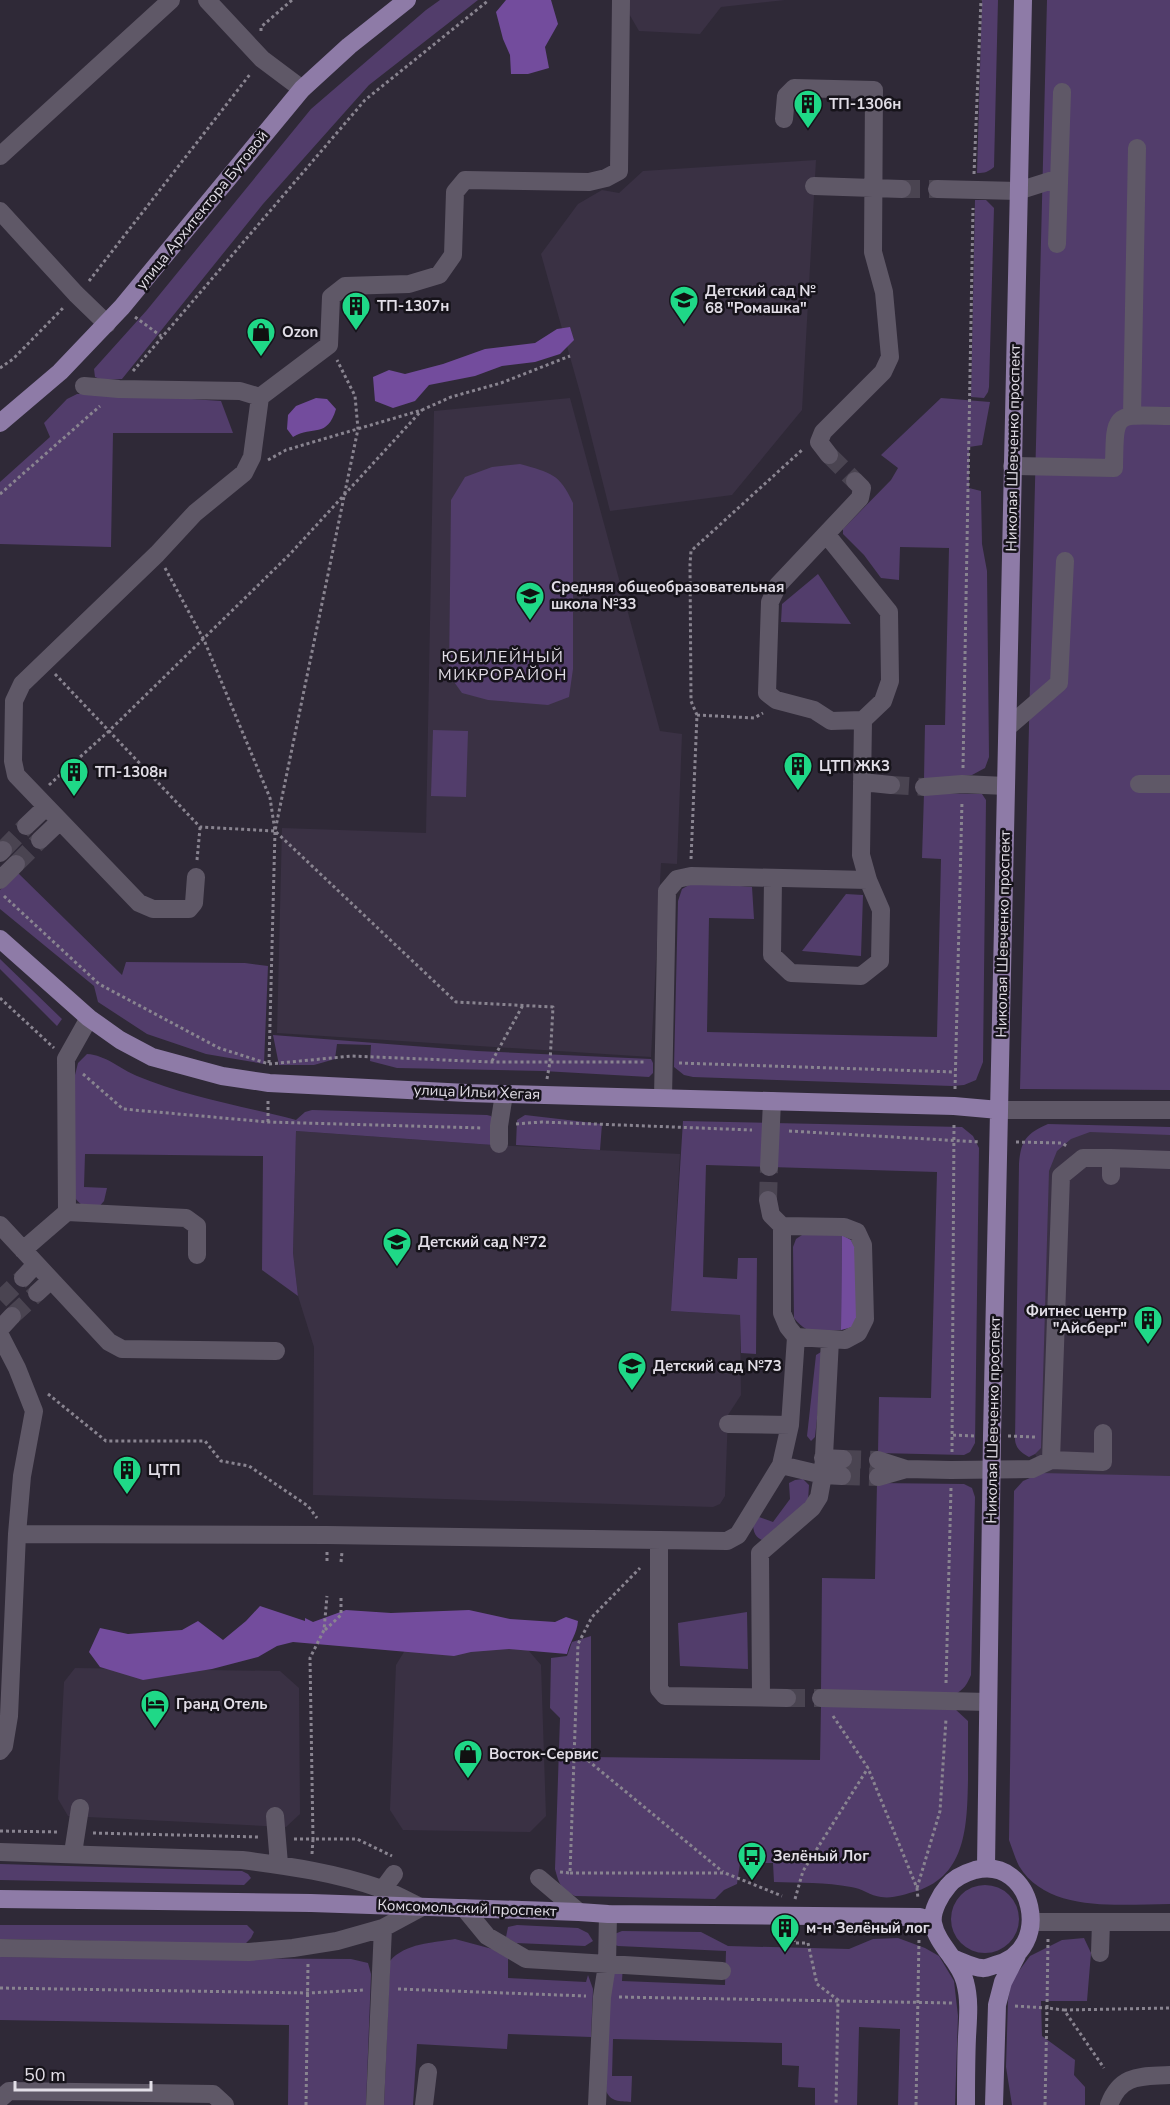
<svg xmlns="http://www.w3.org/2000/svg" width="1170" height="2105" viewBox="0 0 1170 2105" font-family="'Nunito Sans',sans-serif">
  <rect width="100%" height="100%" fill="#2f2937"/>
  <path fill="#3a3144" d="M621 0H785L721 7 700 34 639 31Z
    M816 160 802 410 732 495 610 511 581 396 541 254 578 204 602 190 619 193 643 171Z
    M570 398 660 731 682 734 677 864 661 863 651 1057 277 1033 282 828 426 833 434 411Z
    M1062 1130 1170 1131V1482L1049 1479 1030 1445 1036 1170Z
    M296 1131 493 1145 680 1154 671 1311 740 1315 741 1395 728 1415 725 1496 720 1504 713 1507 313 1495 314 1347 298 1296 293 1253Z
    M523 1644 541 1665 546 1816 530 1832 403 1830 390 1810 396 1665 407 1647Z
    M75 1668 280 1671 299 1688 300 1814 286 1827 68 1816 58 1799 64 1682Z"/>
  <path fill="#523d6b" d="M440 0H478L369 85 263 204 122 379 102 380 95 377 94 369 147 310 311 109 426 10Z
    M982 0H998L994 167C988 172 985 173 977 173Z
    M1047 0H1170V1090L1020 1089Z
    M975 200H986L994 208 989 387 988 392 984 398 971 397Z
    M77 394H118L221 401 233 433H113L111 547 0 544V482L50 437 44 423 67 399Z
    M941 398 990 402 982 445 969 447V488L981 491 982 544 987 571 989 757 985 768 972 775 924 779 925 725H945L949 548 900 547 899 580 881 578 864 555 843 534V529L891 480 898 468 881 455Z
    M520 464C551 473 559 473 573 503V669L569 697 548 705 488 700 462 693 449 675 451 500 465 477 492 467Z
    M818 574 851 624 781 622 782 604Z
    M433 730 468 731 466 797 431 796Z
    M924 793 982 794 986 800 983 1062 976 1080 964 1085 952 1086 693 1077 684 1075 674 1067 678 901 682 889 694 882 752 887 754 919 709 918 707 1032 937 1037 941 859 922 858Z
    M17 872 122 975 126 962 245 963 268 966 264 1064 206 1054 147 1034 98 1002 94 986 0 909V890Z
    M846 894 863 895 861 956 802 951Z
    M0 959 62 1019 57 1026 0 969Z
    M273 1035 477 1051 651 1059 653 1063V1073L649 1077 543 1071 397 1068 370 1061 371 1045 337 1044 335 1059 314 1065H279Z
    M87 1054C106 1055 120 1069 137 1076 184 1096 246 1107 296 1120L305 1112 312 1110 487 1115 491 1116 495 1122 493 1145 296 1131 293 1253 298 1296 262 1270 263 1156 85 1154 84 1187 107 1188 104 1201 98 1208C85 1207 79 1206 73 1194L74 1079 78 1063Z
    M525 1115 602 1124 600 1150 516 1145 517 1120Z
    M683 1121 962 1127 973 1136 979 1148 975 1443 970 1452 964 1455 878 1453 879 1397 931 1398 937 1172 706 1165 703 1277 737 1279 738 1258H757L756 1354 741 1353 740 1315 671 1311Z
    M1048 1124 1170 1127V1135L1090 1132 1071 1139 1057 1151 1049 1171 1041 1448 1035 1454 1029 1457C1022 1453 1016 1449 1015 1440L1019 1164C1021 1140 1026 1134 1048 1124Z
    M802 1235H842L841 1330C819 1331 809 1337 794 1318L793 1247 796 1239Z
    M821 1352 824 1355 815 1437 811 1441 807 1436 816 1355Z
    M1041 1473 1170 1476V1904C1122 1904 1048 1914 1019 1866 1015 1858 1012 1848 1009 1840L1014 1491 1023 1481Z
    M803 1479 809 1485 808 1501 764 1541C754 1537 753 1531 753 1521L759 1517 773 1522 790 1499 789 1483 795 1480Z
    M877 1483 964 1484 972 1488 975 1497 971 1675C967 1684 964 1690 955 1694L821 1691 822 1578 875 1579Z
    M747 1612 748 1669 680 1666 678 1623Z
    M591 1636V1757L820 1760 821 1706 955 1709 968 1721C968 1741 968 1761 968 1780 967 1824 967 1875 917 1891 905 1894 893 1899 881 1897 871 1896 861 1888 851 1887 826 1882 799 1883 774 1882L773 1863H740L737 1884 724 1890 715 1899 575 1896C561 1890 559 1884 555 1869L560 1718 550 1708 551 1658 567 1656 572 1642Z
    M0 1864 242 1871 248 1874 251 1878 244 1885 0 1880Z
    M951 1919a34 34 0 1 1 68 0a34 34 0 1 1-68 0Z
    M0 1925H247L254 1932 251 1938 245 1944 0 1939Z
    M517 1925 578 1928 588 1933 593 1941 585 1946 516 1943 506 1937 508 1927Z
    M622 1931 701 1932 728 1946 849 1949 873 1939 898 1938 925 1948 939 1956 954 1981 958 2016 955 2105H898L900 2029 859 2027 857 2105H815V2088L798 2087 799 2066 782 2065V2043L613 2039 612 2076H632L631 2102C619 2101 611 2102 606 2091L611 1972 623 1963 622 1981 725 1985 726 1951 618 1946 610 1943 612 1935Z
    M1084 1938 1091 1953 1087 2001H1041L1042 2036 1075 2060 1074 2075 1085 2087V2105H1012L1006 2067 1008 2000 1012 1980 1030 1956 1062 1940Z
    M455 1939 496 1950 508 1958V1978L586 1982 588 1975 593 1989 591 2037 508 2034 507 2049 417 2044 413 2105H384L390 1961C405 1943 433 1943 455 1939Z
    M0 1957 351 1959 368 1963 371 1974 366 2105H288L289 2025 0 2020Z"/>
  <path fill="#734c9d" d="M506 0H551L558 24 545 47 549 68 528 74H511L510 55 503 39 496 12Z
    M570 327 574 340 560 354 535 362 502 366 475 376 429 385 415 401 393 408 375 401 373 377 389 370 405 374 443 364 485 349 535 343 557 329Z
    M316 398 327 399 336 409C327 439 313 425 293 437L287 429 288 415 296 406Z
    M842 1235 851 1240 857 1251 858 1315 853 1327 841 1330Z
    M260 1606 305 1621V1618L313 1622 346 1610 391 1613 469 1610 510 1619 555 1622 566 1617 578 1621C577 1634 570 1641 567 1654L509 1649 471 1652 454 1656 293 1642 277 1646 258 1657 212 1669 143 1680 100 1667 89 1652 100 1628 128 1634 182 1630 198 1621 223 1640 246 1621Z"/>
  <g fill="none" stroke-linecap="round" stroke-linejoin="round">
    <path stroke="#4a4451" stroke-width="18" stroke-dasharray="18 9" stroke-linecap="butt" d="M902 189H937
      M829 455 855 481
      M891 785 924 787
      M3 850 26 826
      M16 864 40 840
      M768 1200 769 1167
      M0 1300 23 1278
      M12 1316 37 1293
      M843 1459 878 1460
      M842 1476 878 1477
      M787 1698H821"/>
    <path stroke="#898490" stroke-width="3" stroke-dasharray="3 3" stroke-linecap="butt" d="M261 31V27L292 0
      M974 174 981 0
      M89 281 251 73
      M135 317 161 336
      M0 368 13 359 64 307
      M133 371 365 100 489 0
      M268 460 286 450 422 410 451 397 501 383 570 356
      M0 494 100 406
      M165 568 204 640 270 798 275 831 456 1002 553 1007 550 1062 547 1079
      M55 674 200 827 275 831
      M697 715 754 718 763 713
      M963 768 973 208
      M49 785 110 730 290 554 422 410
      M691 859 697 715 691 701 690 564 691 551 803 449
      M197 860 200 828
      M4 896 99 984 219 1048 269 1064 352 1056 492 1062H646
      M0 998 54 1048
      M492 1061 523 1005
      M269 1063 275 831 358 429 355 396 337 360
      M679 1063 955 1072
      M83 1074 123 1109 268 1122 483 1128
      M955 1089 962 801
      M268 1122V1099
      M516 1124 542 1122 752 1130
      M789 1131 980 1142
      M1016 1142 1062 1143 1068 1147
      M48 1394 106 1441H205L221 1461 249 1466 308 1506 317 1518
      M953 1435 975 1436
      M1008 1436 1035 1437
      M952 1452 954 1122
      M327 1552V1562
      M341 1562 342 1552
      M325 1630 341 1615V1596
      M946 1683 951 1488
      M833 1716 868 1768 917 1888 918 1899
      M574 1749 723 1872
      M0 1831 59 1832
      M93 1833 260 1837
      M294 1839H313L310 1658 324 1630 327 1596
      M312 1854 313 1839H357L392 1856
      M560 1872 570 1873 578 1644 592 1617 640 1568
      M570 1873H725L782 1896
      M917 1888 940 1811 946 1719
      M795 1899 803 1871 868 1768
      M794 1933V1943H808L817 1984 838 2000 836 2105
      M1048 1939 1047 2008 1064 2010 1104 2068
      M0 1988 308 1993 364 1990
      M398 1989 586 1996
      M619 1997 952 2003
      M1015 2006 1047 2008 1045 2105
      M1064 2010 1170 2008
      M306 2105 308 1963
      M916 2105 919 1939"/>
    <path stroke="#5f5867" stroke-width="18" d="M207 0 262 59 302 89
      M784 119 786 96 794 88 874 90 873 252 884 292 890 357 883 372 823 432 819 442 829 455
      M0 156 171 0
      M814 186 902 189
      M937 189 1018 191 1059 178
      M0 211 76 294 107 324
      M1057 244 1062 92
      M84 386 119 389 240 391 260 397 329 345 331 297 345 286 409 284 439 275 453 255 455 192 465 180 589 182 606 178 619 171 621 0
      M1132 415 1137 148
      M1012 466 1114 468C1115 410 1113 415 1170 416
      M855 481 862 488 860 498 778 585 770 602 767 693 776 700 814 710 831 721 863 720
      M1008 727 1059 683 1065 561
      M862 782 891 785
      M1139 784H1170
      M924 787 962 784 1006 786
      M26 826 46 807
      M40 840 60 821
      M0 853 3 850
      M196 877 194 903 189 909H153L139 903 16 775 13 761 14 701 22 684 157 554 195 513 244 473 252 457 260 397
      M773 879 772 955 791 973 861 976 880 961 881 910 868 880 861 855 863 720 883 701 890 681 889 612 826 534
      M0 880 16 864
      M89 1018 66 1059 67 1212 186 1218 197 1226V1255
      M663 1098 667 891 677 879 691 876 868 880
      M999 1110H1170
      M499 1144V1126L504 1094
      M769 1167 772 1101
      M1111 1176V1158L1170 1160
      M0 1225 109 1342 122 1349 276 1351
      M782 1226 844 1227 857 1232 863 1245 865 1319 858 1333 845 1340 796 1337
      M23 1250 67 1212
      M23 1278 36 1264
      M37 1293 51 1280
      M0 1329 12 1316
      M0 1335 17 1368 34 1411 22 1476 17 1534 9 1716 4 1746 0 1751
      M728 1424 790 1425
      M823 1458 843 1459
      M878 1460 906 1469 951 1470 1032 1469 1051 1460 1103 1462V1433
      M1051 1460 1061 1176 1083 1158H1111
      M781 1465 823 1475 842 1476
      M878 1477 906 1469
      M17 1534 327 1535 727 1541 738 1535 781 1465 790 1425 796 1337 788 1327 782 1313V1226L771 1215 768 1200
      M659 1541V1689L665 1696 787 1698
      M761 1697 760 1553 812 1508 819 1497 823 1475 830 1340
      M821 1698 988 1702
      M275 1816 279 1864
      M0 1852 242 1860C289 1866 337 1873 382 1889 395 1894 408 1901 420 1907
      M73 1853 80 1808
      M539 1878 579 1912
      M383 1889 394 1874
      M464 1908 487 1936 526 1959 722 1971
      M1032 1922H1170
      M0 1948 249 1952 293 1948 337 1941 383 1928 422 1907
      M1100 1953 1101 1922
      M0 2099 9 2091 213 2094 225 2105
      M375 2105 383 1928
      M424 2105 428 2072
      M597 2105 602 1997 607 1965 608 1914
      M1109 2105C1121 2073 1142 2077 1170 2075"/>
    <path stroke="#8e7ba7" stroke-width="18" d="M0 423 60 372 122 307 302 89 349 46 407 0
      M0 939 89 1018 120 1040 152 1057 222 1076 269 1083 467 1093 954 1106 999 1110
      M986 1867 992 1436 1023 0
      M0 1899 311 1903 579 1912 608 1914 920 1917 932 1921
      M952 1958C961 1961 973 1968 982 1968 986 1969 991 1966 995 1965 1055 1951 1033 1855 975 1870 965 1873 955 1877 948 1886 941 1894 931 1911 933 1923 937 1945 960 1961 965 1982 970 2000 968 2019 967 2037 966 2060 966 2082 966 2105
      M994 2105 997 2005 1003 1982 1017 1955"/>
  </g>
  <defs>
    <g id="building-pin" transform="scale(1.5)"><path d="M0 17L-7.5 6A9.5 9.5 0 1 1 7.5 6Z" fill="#1fd887" stroke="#16131a"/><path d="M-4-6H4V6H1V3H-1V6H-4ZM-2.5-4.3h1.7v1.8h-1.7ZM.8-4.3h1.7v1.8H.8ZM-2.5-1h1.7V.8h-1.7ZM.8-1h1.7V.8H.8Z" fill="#111"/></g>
    <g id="school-pin" transform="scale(1.5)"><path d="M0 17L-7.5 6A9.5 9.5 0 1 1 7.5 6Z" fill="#1fd887" stroke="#16131a"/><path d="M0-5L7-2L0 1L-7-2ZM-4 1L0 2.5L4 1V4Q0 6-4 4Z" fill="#111"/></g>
    <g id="shop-pin" transform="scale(1.5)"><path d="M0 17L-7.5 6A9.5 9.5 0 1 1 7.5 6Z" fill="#1fd887" stroke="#16131a"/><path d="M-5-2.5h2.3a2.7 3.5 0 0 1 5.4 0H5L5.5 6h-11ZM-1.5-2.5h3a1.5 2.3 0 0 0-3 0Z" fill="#111"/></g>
    <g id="hotel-pin" transform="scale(1.5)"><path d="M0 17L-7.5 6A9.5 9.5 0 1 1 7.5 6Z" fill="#1fd887" stroke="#16131a"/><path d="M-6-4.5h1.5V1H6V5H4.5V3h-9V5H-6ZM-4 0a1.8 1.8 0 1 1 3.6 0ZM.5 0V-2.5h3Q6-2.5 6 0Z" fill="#111"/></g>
    <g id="bus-pin" transform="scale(1.5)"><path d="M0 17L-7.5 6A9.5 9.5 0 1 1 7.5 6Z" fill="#1fd887" stroke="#16131a"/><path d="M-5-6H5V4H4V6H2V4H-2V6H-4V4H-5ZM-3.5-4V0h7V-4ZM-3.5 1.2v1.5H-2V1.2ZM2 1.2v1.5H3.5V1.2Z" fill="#111"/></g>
  </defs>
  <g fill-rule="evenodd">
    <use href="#building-pin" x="808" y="104"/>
    <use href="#school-pin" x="684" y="300"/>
    <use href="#building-pin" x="356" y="306"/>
    <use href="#shop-pin" x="261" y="332"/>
    <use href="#school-pin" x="530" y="596"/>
    <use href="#building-pin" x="798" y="766"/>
    <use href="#building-pin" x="74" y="772"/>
    <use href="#school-pin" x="397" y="1242"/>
    <use href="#building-pin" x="1148" y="1320"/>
    <use href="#school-pin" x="632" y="1366"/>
    <use href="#building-pin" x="127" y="1470"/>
    <use href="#hotel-pin" x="155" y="1704"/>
    <use href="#shop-pin" x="468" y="1754"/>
    <use href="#bus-pin" x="752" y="1856"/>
    <use href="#building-pin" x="785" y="1928"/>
  </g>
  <g text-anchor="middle" stroke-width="5" stroke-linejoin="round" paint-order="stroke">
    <g font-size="15" font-weight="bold" fill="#e2dee7" stroke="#16131a" text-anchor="start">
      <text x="829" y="109">ТП-1306н</text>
      <text x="705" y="296">Детский сад №<tspan x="705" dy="17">68 "Ромашка"</tspan></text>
      <text x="377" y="311">ТП-1307н</text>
      <text x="282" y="337">Ozon</text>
      <text x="551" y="592">Средняя общеобразовательная<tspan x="551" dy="17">школа №33</tspan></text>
      <text x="819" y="771">ЦТП ЖК3</text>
      <text x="95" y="777">ТП-1308н</text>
      <text x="418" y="1247">Детский сад №72</text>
      <text x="1127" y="1316" text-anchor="end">Фитнес центр<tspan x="1127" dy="17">"Айсберг"</tspan></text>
      <text x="653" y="1371">Детский сад №73</text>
      <text x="148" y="1475">ЦТП</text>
      <text x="176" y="1709">Гранд Отель</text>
      <text x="489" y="1759">Восток-Сервис</text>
      <text x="773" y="1861">Зелёный Лог</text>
      <text x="806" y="1933">м-н Зелёный лог</text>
    </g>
    <g font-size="15" fill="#e2dee7" stroke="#16131a">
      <text transform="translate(202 210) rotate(-51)" y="5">улица Архитектора Бутовой</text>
      <text transform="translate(1013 448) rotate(-89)" y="5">Николая Шевченко проспект</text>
      <text transform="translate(1003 934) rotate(-89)" y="5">Николая Шевченко проспект</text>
      <text transform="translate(477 1092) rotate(2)" y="5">улица Ильи Хегая</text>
      <text transform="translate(993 1420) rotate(-89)" y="5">Николая Шевченко проспект</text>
      <text transform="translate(467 1908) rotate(2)" y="5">Комсомольский проспект</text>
    </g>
    <g font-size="16" letter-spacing="1.5" fill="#e2dee7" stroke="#16131a">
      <text x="503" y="662">ЮБИЛЕЙНЫЙ<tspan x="503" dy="18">МИКРОРАЙОН</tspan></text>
    </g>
  </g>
  <path d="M15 2081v9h136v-9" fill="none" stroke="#e2dee7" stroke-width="3"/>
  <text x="24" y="2081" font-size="18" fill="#e2dee7" stroke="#16131a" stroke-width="4.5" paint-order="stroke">50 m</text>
</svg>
